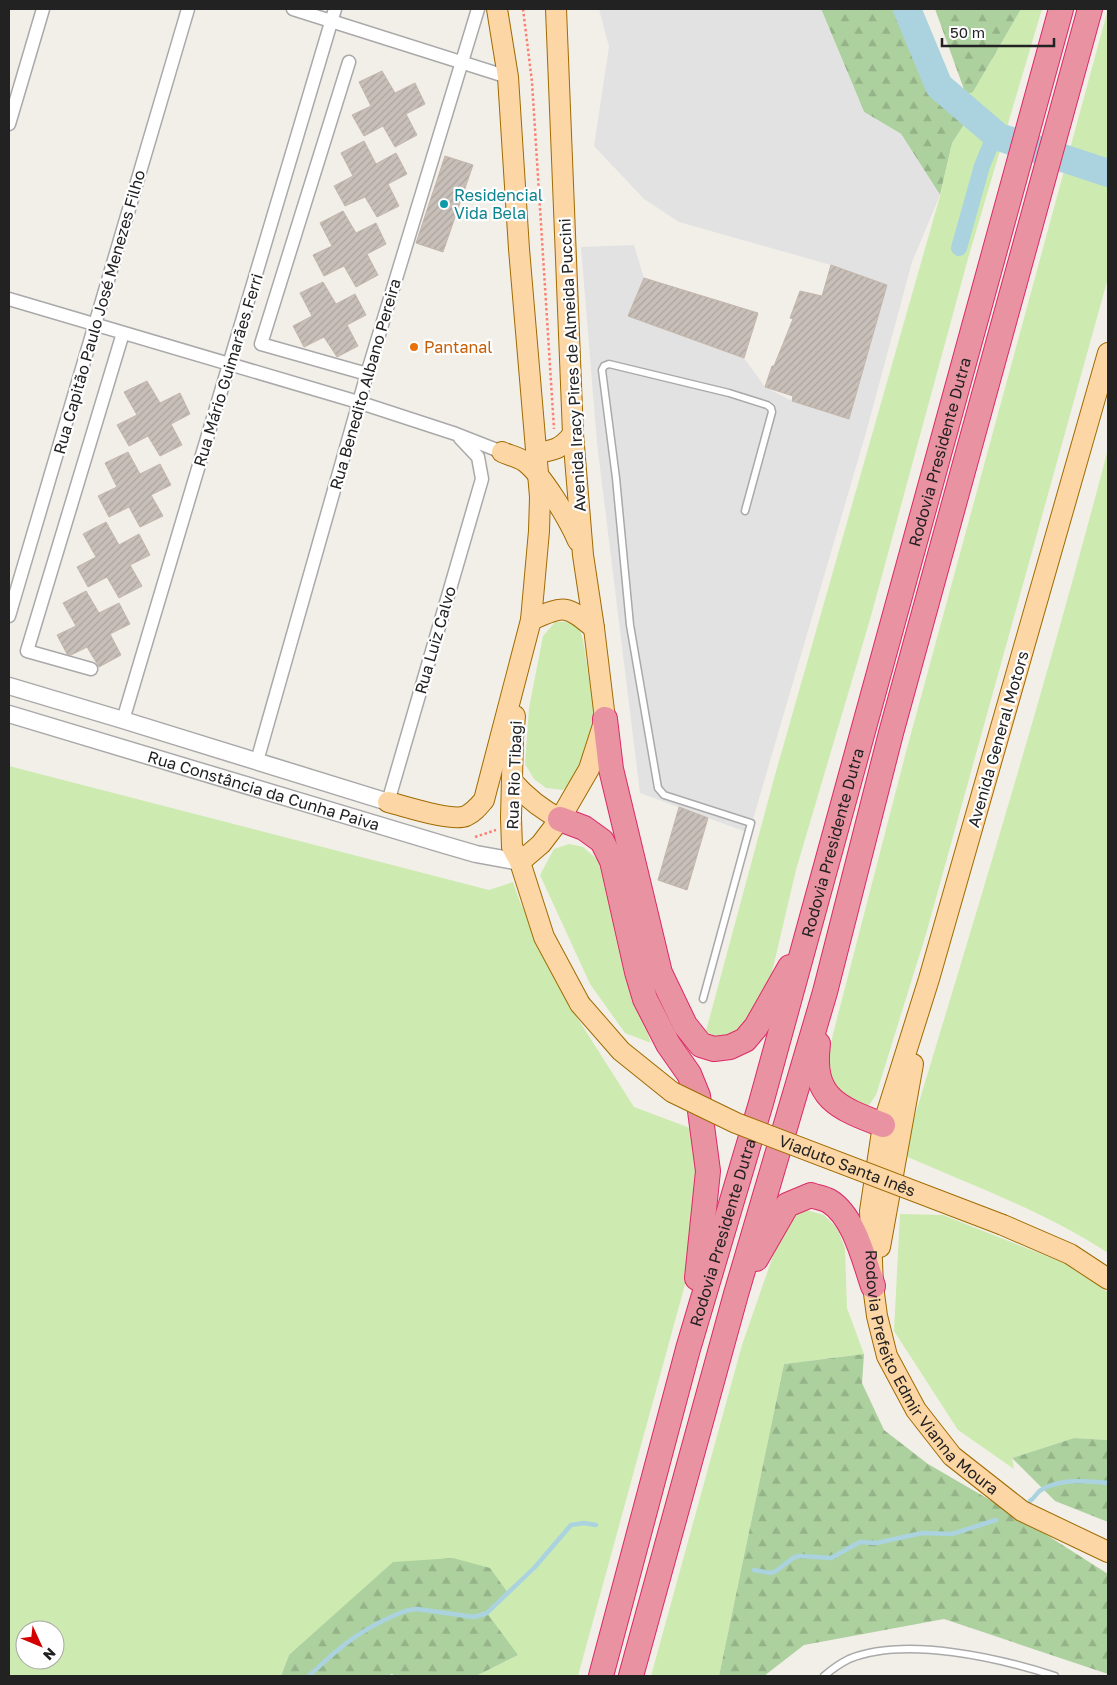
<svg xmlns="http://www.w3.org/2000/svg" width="1117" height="1685" font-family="'Golos Text',sans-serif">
<defs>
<pattern id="forest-firs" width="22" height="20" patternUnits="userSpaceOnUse" patternTransform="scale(1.25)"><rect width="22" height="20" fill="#add19e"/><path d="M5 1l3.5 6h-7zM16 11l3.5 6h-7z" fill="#95b388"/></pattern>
<pattern id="building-hatch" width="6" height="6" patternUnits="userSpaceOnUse" patternTransform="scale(1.25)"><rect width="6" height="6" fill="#c7bfb8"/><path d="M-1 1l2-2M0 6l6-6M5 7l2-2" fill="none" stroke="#aba49e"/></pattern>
</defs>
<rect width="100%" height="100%" fill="#f2efe9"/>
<path fill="#cdebb0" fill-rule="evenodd" d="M1021 9H1042L969 255 871 616 796 870 769 985 753 1022 729 1038 715 1037 706 1031 775 775 940 196 952 143 971 114 966 95 973 92Z
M1108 9V278L926 934 876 1095 869 1105H852L825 1074 833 1034 906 752Z
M1108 449V1253C1045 1212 972 1185 903 1155 974 920 1046 686 1108 449Z
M555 622H566L579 627 583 640 594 710 591 733 575 777 563 790 546 788 534 779 525 764 529 708 543 636Z
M9 766 489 890 513 882 520 902 573 1011 634 1107 690 1128 700 1177 687 1277 578 1676H476L518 1655H289L281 1676H9ZM25 1630H55V1660H25Z
M569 844 583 847 598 860 607 878 627 973 651 1043 625 1033 590 984 540 875 554 849Z
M806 1210 824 1215 837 1228 845 1248 847 1308 864 1354 784 1364 719 1676H651L742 1345 781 1233 791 1217Z
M900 1214 943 1215 1064 1263 1108 1292V1440L1074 1438 1012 1458 1014 1469 958 1430 894 1331Z"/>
<path fill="url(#forest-firs)" d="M821 9H907L939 86 971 114 952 143 940 195 901 134 864 112Z
M935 9H1021L973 92 966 95Z
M864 1354 862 1383 884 1430 928 1464 1009 1511 1108 1574V1674L944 1619 804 1645 764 1676H719L784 1364Z
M1074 1438 1108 1440V1522L1055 1501 1012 1458Z
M453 1558 490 1568 508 1593 487 1613 518 1655 476 1676H395L392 1674 387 1676H281L289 1655 393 1562Z"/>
<path fill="#e2e2e2" d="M599 9H821L864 112 901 134 940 195 912 262 867 429 749 833 640 793 597 443 581 247 634 245 644 278 629 316 744 358 765 387 792 401 849 419 887 285 831 265 679 222 644 199 594 146 609 47Z"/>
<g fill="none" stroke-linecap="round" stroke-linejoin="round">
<path stroke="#aad3df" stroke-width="4.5" d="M1030 1501C1035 1498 1036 1493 1041 1490 1062 1478 1085 1481 1108 1483
M754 1570 771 1573 776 1571 793 1558 799 1556 831 1558 860 1542 876 1543 922 1533 952 1534 996 1520
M309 1676C335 1651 357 1632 391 1617 400 1613 407 1609 417 1609L474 1617 487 1613 535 1567 571 1525 584 1523 596 1525"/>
<path stroke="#aad3df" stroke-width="16" d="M959 248 982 166 995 134"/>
<path stroke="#aad3df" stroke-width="28" d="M907 9 939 86 995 134 999 137 1108 173"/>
</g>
<path fill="url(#building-hatch)" stroke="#c4b6ab" d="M382 71 395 93 415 83 425 104 406 114 417 135 395 147 383 126 364 136 352 115 371 106 359 82Z
M364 141 376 164 396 153 407 174 388 184 399 206 377 217 365 197 345 206 334 186 353 176 341 153Z
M445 156 473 165 443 252 416 243Z
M343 211 356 233 376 223 386 244 367 254 378 275 356 287 344 266 324 276 313 255 332 246 320 223Z
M831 265 887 285 849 419 792 401 793 396 765 387 772 366H774L793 319 790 318 800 291 822 296Z
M644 278 758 313 744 358 628 316Z
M323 282 336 304 355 294 366 315 347 325 358 346 337 357 324 337 304 347 293 326 312 316 300 293Z
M147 381 160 403 180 393 190 414 171 424 182 445 160 456 148 436 129 446 117 425 137 415 124 392Z
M128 452 140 474 160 464 171 485 151 495 163 516 140 527 129 507 109 517 98 496 117 487 105 463Z
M106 522 119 545 139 534 150 555 130 565 142 586 119 598 107 577 88 587 77 567 96 557 83 534Z
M86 591 99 613 119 603 130 624 110 634 121 655 99 667 87 647 71 655 67 654 57 635 76 626 63 603Z
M679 807 708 818 687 890 658 880Z"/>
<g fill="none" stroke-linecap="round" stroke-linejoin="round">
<g stroke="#a9a9a9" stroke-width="9">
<path id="service" d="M703 999 751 823 664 795 658 788 630 625 616 478 602 370 604 366 609 364 729 393 767 405 771 408 772 412 745 511
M824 1676C831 1670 841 1663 849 1659 906 1636 999 1658 1055 1676"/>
</g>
<g stroke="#a9a9a9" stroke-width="15">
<path id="minor" d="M293 9 508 77
M349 62 261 344 367 374
M9 124 43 9
M9 299 358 402 456 434 502 452H508
M9 616 188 9
M91 669 27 651 123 333
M123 720 335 9
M257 761 367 374 478 9
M388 802 482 479 478 457 460 438"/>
</g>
<g stroke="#a9a9a9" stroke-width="19">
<g id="tertiary">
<path d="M9 686 123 720 388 802"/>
<path id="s1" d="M9 714 445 845 476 854 520 862"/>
</g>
</g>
<g stroke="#a06b00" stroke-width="22">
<g id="primary">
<path id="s2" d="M1108 353 929 979 883 1125 870 1211 873 1286 877 1316 887 1356 916 1410 952 1456 1022 1511 1108 1552"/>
<path d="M502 452C509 455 517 457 524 461 542 474 569 520 578 541"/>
<path d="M537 453C555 450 561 449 573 434"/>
<path d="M531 620C565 605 566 605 594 628"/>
<path d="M515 716 513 738 511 818 512 847 520 862 544 937 580 1004"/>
<path d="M512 781C526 797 541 809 560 819"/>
<path d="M388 802C405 806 451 822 466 816 474 812 478 807 484 800L531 620 539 531 540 497 519 249 508 77 497 9"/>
<path d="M520 862 541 844 560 819 589 769 605 719 594 628 583 555 573 434 556 9"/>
<path d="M1003 1225 1070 1254 1108 1279"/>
<path d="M880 1247 913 1064"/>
</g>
</g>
<g stroke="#dc2a67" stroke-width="26">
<g id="motorway">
<path d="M605 719 611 769 660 973 685 1025 701 1045 714 1049 730 1047 745 1040 756 1027 790 967"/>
<path d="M560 819 584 828 602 841 612 861 637 972 645 999 668 1044 689 1074 698 1096 708 1171 697 1278"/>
<path d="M818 1044C811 1098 838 1108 883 1125"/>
<path d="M756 1259 787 1205 811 1195C816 1197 824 1198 829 1201 854 1216 864 1260 873 1286"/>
<path id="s3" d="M601 1676 688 1349 761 1103 1061 9"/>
<path d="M631 1676 736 1294 825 992 891 733 1090 9"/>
</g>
</g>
<path stroke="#fa8072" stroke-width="2.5" stroke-dasharray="2.5 2.5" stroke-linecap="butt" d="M523 9 532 82 554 429
M475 837 496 830"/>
<use href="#service" stroke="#fff" stroke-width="6"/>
<use href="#minor" stroke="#fff" stroke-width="12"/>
<use href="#tertiary" stroke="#fff" stroke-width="16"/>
<use href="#primary" stroke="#fcd6a4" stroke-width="20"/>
<use href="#motorway" stroke="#e892a2" stroke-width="24"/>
<g stroke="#a06b00" stroke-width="22" stroke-linecap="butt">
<g id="primary-bridge">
<path id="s4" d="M580 1004 621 1051 672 1092 736 1123 1003 1225"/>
</g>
</g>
<use href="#primary-bridge" stroke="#fcd6a4" stroke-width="20"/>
</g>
<circle fill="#0f9aa8" stroke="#fff" stroke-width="2" cx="444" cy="204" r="5"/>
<circle fill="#e8710a" stroke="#fff" stroke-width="2" cx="414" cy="347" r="5"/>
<g text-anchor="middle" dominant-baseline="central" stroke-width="4.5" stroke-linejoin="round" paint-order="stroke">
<g font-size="16" fill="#0d838f" stroke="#fff" text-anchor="start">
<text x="454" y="195">Residencial<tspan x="454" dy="18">Vida Bela</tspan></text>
</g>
<g font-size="16" fill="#222" stroke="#fff">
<text transform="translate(99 312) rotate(-74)">Rua Capitão Paulo José Menezes Filho</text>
<text transform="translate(572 365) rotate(-93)">Avenida Iracy Pires de Almeida Puccini</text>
<text transform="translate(228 370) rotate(-73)">Rua Mário Guimarães Ferri</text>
<text transform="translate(365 384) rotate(-74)">Rua Benedito Albano Pereira</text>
<text stroke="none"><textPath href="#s3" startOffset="1270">Rodovia Presidente Dutra</textPath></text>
<text transform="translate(435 640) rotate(-74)">Rua Luiz Calvo</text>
<text transform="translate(998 739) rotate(-74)">Avenida General Motors</text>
<text transform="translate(514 775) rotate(-88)">Rua Rio Tibagi</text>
<text stroke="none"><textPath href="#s1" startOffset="266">Rua Constância da Cunha Paiva</textPath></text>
<text stroke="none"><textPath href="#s3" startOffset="865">Rodovia Presidente Dutra</textPath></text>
<text stroke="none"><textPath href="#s4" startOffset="318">Viaduto Santa Inês</textPath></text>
<text stroke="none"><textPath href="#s3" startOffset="460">Rodovia Presidente Dutra</textPath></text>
<text stroke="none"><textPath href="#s2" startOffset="1072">Rodovia Prefeito Edmir Vianna Moura</textPath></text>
</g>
<g font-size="16" fill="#c56008" stroke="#fff" text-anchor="start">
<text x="424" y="347">Pantanal</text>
</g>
</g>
<rect width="1117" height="1685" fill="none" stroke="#222222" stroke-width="20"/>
<g transform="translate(40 1645) rotate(134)"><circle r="24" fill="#ffffff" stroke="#a7a7a7"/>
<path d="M0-4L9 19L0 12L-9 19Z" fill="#d40000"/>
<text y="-8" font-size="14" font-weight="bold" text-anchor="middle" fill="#222222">N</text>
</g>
<path d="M942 38v8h112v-8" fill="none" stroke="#222222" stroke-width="2.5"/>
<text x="950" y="38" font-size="15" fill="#222222" stroke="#ffffff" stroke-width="4" paint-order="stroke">50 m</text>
</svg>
